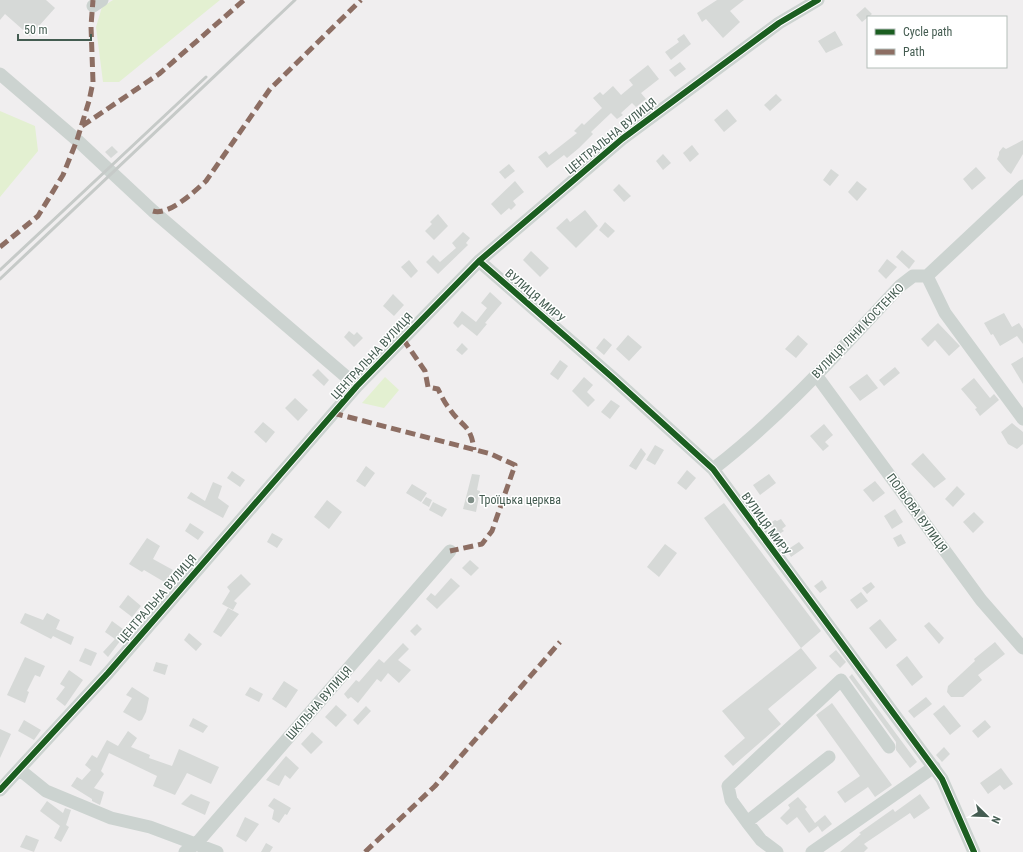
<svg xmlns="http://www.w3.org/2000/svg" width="1023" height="852" font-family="'Roboto Condensed',sans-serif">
<rect width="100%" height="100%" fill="#f0eeef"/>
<path fill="#e3f0d1" d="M113 0H220L119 82H103L96 27 102 7Z
M0 111 35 126 38 151 0 197Z
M385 377 399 390 384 408 362 403Z"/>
<path fill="#d6d9d7" d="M0 0H46L55 8 30 36 5 14 0 20Z
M717 0H744L730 11 740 22 723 38 706 19 702 22 697 13Z
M865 7 872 14 862 22 856 15Z
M835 31 843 45 826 53 818 41Z
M684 34 691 44 671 60 665 52 679 42 677 39Z
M680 62 686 69 675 77 669 70Z
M648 65 659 79 641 93 646 99 636 107 632 103 621 113 623 115 617 119 611 113 591 132 593 134 579 148 567 158 564 155 547 168 538 157 546 151 549 155 577 133 574 131 582 123 584 125 602 108 593 98 600 92 603 95 613 86 621 95 633 85 629 80Z
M776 94 782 100 770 111 764 105Z
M727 109 737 121 724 132 714 120Z
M1023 140V154L1011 174 1007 171 997 159 999 155V152L1003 147 1006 149Z
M692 145 699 154 690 162 683 153Z
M112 146 118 152 111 158 105 152Z
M663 154 671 163 663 170 656 161Z
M509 164 515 171 505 179 499 172Z
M976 167 986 178 972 190 963 179Z
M831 169 839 175 830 186 823 180Z
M515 181 524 192 513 201 516 205 511 210 509 208 501 215 491 204Z
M857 181 867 189 857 201 848 192Z
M619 184 631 196 624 202 613 190Z
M585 210 598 226 576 248 556 228 567 218 570 222Z
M438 214 448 226 434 240 425 231 432 224 430 222Z
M605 222 615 231 608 238 599 230Z
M463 232 470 238 466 243 468 245 438 274 426 262 433 255 440 262 456 248 452 243Z
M902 250 915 261 909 269 896 257Z
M531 251 549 268 540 277 523 260Z
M887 259 897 267 886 279 878 271Z
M409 260 418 271 411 278 401 267Z
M490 292 502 303 485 323 487 324 477 336 462 324 458 328 453 323 462 311 476 322 487 308 481 303Z
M393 294 404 305 394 316 383 306Z
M1004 313 1012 327 1019 323 1023 329V344L1017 336 1000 346 993 334 991 335 984 323Z
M938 323 960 346 949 356 935 340 928 347 921 339Z
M349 331 354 335 357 332 363 338 354 347 344 337Z
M628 335 642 347 629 361 616 349Z
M798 335 808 344 796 358 785 349Z
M604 338 612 345 604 355 596 348Z
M462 343 468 349 462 355 456 350Z
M1023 357V384L1011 364Z
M560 360 568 366 558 380 550 374Z
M895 367 900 373 884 386 879 380Z
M318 369 329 380 324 386 312 375Z
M867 374 878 388 860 401 849 387Z
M584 377 593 385 587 392 595 400 588 407 572 391Z
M974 378 990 398 994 394 999 400 980 416 975 409 977 408 961 389Z
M295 398 308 410 298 421 285 408Z
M611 400 620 406 610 419 601 412Z
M263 422 275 432 266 443 254 432Z
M1012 423 1023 432V444L1017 449 1008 444 1001 432Z
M824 424 833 435 825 442 829 446 823 451 810 436Z
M655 445 664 450 655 465 646 460Z
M641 448 646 454 636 470 629 466Z
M923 453 946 479 934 488 911 464Z
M366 466 375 473 365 487 356 481Z
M687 470 696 478 686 490 677 483Z
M232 471 245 480 240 487 227 478Z
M472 474 480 475 477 490 480 491 476 512 463 509Z
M769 474 776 483 760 495 753 485Z
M875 481 885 493 873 502 863 490Z
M213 482 222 486 218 498 229 506 223 518 187 498 191 492 205 501Z
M412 484 427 493 421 502 406 493Z
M957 486 965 494 953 507 945 499Z
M426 497 432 500 429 507 422 503Z
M327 500 342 512 329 529 314 517Z
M433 502 447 509 442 517 429 510Z
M724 503 821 631 801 648 704 518Z
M895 509 903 522 892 529 884 516Z
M974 512 984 522 973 533 963 522Z
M781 519 786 526 782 529 784 531 776 536 769 524 775 520 777 521Z
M190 523 204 532 198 540 185 531Z
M272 533 283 539 277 548 267 542Z
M901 534 906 543 898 547 893 538Z
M147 538 160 546 153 559 173 570 166 583 144 570 142 572 129 564Z
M799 542 804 548 791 557 787 550Z
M665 544 677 553 659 577 647 567Z
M470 560 479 568 471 576 462 568Z
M241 574 251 584 234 601 237 603 233 610 222 604 230 591 227 587Z
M451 578 460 586 437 609 426 599 431 593 435 596Z
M822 580 827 588 820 593 814 586Z
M871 582 875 587 867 594 862 588Z
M861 592 868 601 857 609 850 600Z
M128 595 141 606 132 617 119 607Z
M228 608 239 614 221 637 213 632Z
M25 613 43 620 47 613 60 620 56 629 74 637 71 645 53 636 51 639 20 623Z
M880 619 897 640 886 649 869 628Z
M112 621 127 632 108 657 103 652 115 639 105 632Z
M929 622 944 638 939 644 924 626Z
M417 624 422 629 415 636 410 631Z
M189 633 202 644 196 651 184 640Z
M995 642 1005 654 978 675 982 680 963 697H951L947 692 948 686 975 661 974 659Z
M403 643 409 649 398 660 411 670 399 683 388 673 381 682 377 679 358 703 351 697 348 699 344 694 356 680 359 682 379 659 384 663Z
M85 648 97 653 91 666 79 661Z
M801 648 817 668 768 709 781 724 733 766 724 756 745 738 722 711Z
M836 650 846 662 840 668 829 656Z
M907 656 923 677 912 686 896 665Z
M25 657 45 666 40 677 35 675 27 691 29 692 25 703 7 695Z
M156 662 168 665 165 675 153 671Z
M69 670 83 680 65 706 56 699 65 687 60 684Z
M852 674 917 762 910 768 896 750V742L849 677Z
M284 681 298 690 286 708 272 699Z
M132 687 149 698 146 712 142 720 139 721 123 712 132 698 126 695Z
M250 687 263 694 259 702 245 695Z
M926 697 932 704 914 718 908 711Z
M832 703 892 785 875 797 868 787 845 803 837 792 860 776 816 715Z
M336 705 347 715 336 727 325 717Z
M944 705 961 726 950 735 933 714Z
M366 706 371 711 358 725 353 720Z
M193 718 208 726 203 733 189 726Z
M24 720 41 730 34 740 18 731Z
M985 720 991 727 978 738 972 731Z
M0 729 11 734 0 758Z
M128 731 137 738 131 747 150 755 149 758 172 766 179 749 219 767 211 784 187 773 175 795 153 786 157 776 109 753 101 771 104 774 94 788 104 792 100 805 92 801V799L71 786 77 777 82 780 91 770 85 765 92 755 97 758 107 740 118 746Z
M312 732 323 742 311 754 301 744Z
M944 747 950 754 942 762 936 755Z
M286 756 299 768 290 779 285 775 279 786 266 780Z
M1001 768 1013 784 1004 790 1000 785 988 794 980 783Z
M191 794 210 802 205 815 181 804Z
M920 794 930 808 914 819 910 813 864 844 868 848 864 852H840L861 834 859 833 893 809 895 812Z
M798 797 807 807 805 809 815 823 825 815 832 824 822 832 818 826 809 833 797 817 787 825 780 818 790 808 788 805Z
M274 798 291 808 287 815 285 814 279 823 272 819 274 810 268 806Z
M47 801 63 813 65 808 71 810 66 825 69 827 61 842 54 838 60 826 40 811Z
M245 817 259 824 246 842 236 836Z
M26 835 39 840 34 852 20 847Z
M266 843 273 847 270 852H261Z"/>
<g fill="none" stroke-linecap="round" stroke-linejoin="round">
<path stroke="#ccd3d0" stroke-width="13" d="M93 6 102 0
M0 74 77 140 153 211 357 386
M479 261 613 378 713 469 942 779 974 852
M927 276 945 313 1023 419
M816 375 981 600 1023 648
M713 469C782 416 840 350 900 286L913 276H927L1023 186
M20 770 46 791 111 818 150 827 217 852
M0 790 108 673 357 386 479 261 622 139 779 23 818 0
M747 822 731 800 728 786 841 680 889 747
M185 852 197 843 450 551
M777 852 761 840 747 822 829 757
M812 852 934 767"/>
<path stroke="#c6cac8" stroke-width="3" d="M0 270 206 77
M0 279 295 0"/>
<path stroke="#8d6e63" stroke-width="5" stroke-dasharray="10 5" stroke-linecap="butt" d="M82 126 159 74 244 0
M153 211C169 216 195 191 206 181L270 89 361 0
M0 247 38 216 63 175 77 140 89 101 93 82 91 26 93 0
M403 339 425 371 428 387 438 389C441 395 444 402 449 408 461 427 471 423 474 450
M333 413 491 454 515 465 492 531 482 544 450 551
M365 852 435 786 560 642"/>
<g stroke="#fff" stroke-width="8">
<path id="cycleway" d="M479 261 613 378 713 469 942 779 974 852
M0 790 108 673 357 386 479 261 622 139 779 23 818 0"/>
</g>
<use href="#cycleway" stroke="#1b5e20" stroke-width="6"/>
</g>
<circle fill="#808f88" stroke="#fff" stroke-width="1.5" cx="471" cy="500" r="4"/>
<g text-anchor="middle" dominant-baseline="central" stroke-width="3" stroke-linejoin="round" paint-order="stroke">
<g font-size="12" fill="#445c51" stroke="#fff">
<text transform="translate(611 136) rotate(-39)">ЦЕНТРАЛЬНА ВУЛИЦЯ</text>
<text transform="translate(535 296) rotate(41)">ВУЛИЦЯ МИРУ</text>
<text transform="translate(858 331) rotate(-46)">ВУЛИЦЯ ЛІНИ КОСТЕНКО</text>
<text transform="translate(372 356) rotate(-47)">ЦЕНТРАЛЬНА ВУЛИЦЯ</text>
<text transform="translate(917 513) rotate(54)">ПОЛЬОВА ВУЛИЦЯ</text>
<text transform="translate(766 524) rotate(54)">ВУЛИЦЯ МИРУ</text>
<text transform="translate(157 599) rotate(-49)">ЦЕНТРАЛЬНА ВУЛИЦЯ</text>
<text transform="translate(319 703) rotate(-49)">ШКІЛЬНА ВУЛИЦЯ</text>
</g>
<g font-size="12" fill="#445c51" stroke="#fff" text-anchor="start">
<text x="479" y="500">Троїцька церква</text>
</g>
</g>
<rect x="867" y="16" width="140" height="52" fill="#ffffff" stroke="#b4beb9"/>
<rect x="875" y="29" width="20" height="6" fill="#1b5e20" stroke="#b4beb9"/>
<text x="903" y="36" font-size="12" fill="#445c51">Cycle path</text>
<rect x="875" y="49" width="20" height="6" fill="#8d6e63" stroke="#b4beb9"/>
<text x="903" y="56" font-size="12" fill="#445c51">Path</text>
<g transform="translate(987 816) rotate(113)" stroke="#ffffff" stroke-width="3" paint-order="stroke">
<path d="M0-3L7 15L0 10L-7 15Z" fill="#445c51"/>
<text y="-6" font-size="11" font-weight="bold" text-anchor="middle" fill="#445c51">N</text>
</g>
<path d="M18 34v6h73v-6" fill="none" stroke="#445c51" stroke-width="2"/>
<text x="24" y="34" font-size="12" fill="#445c51" stroke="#ffffff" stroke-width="3" paint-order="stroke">50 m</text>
</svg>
